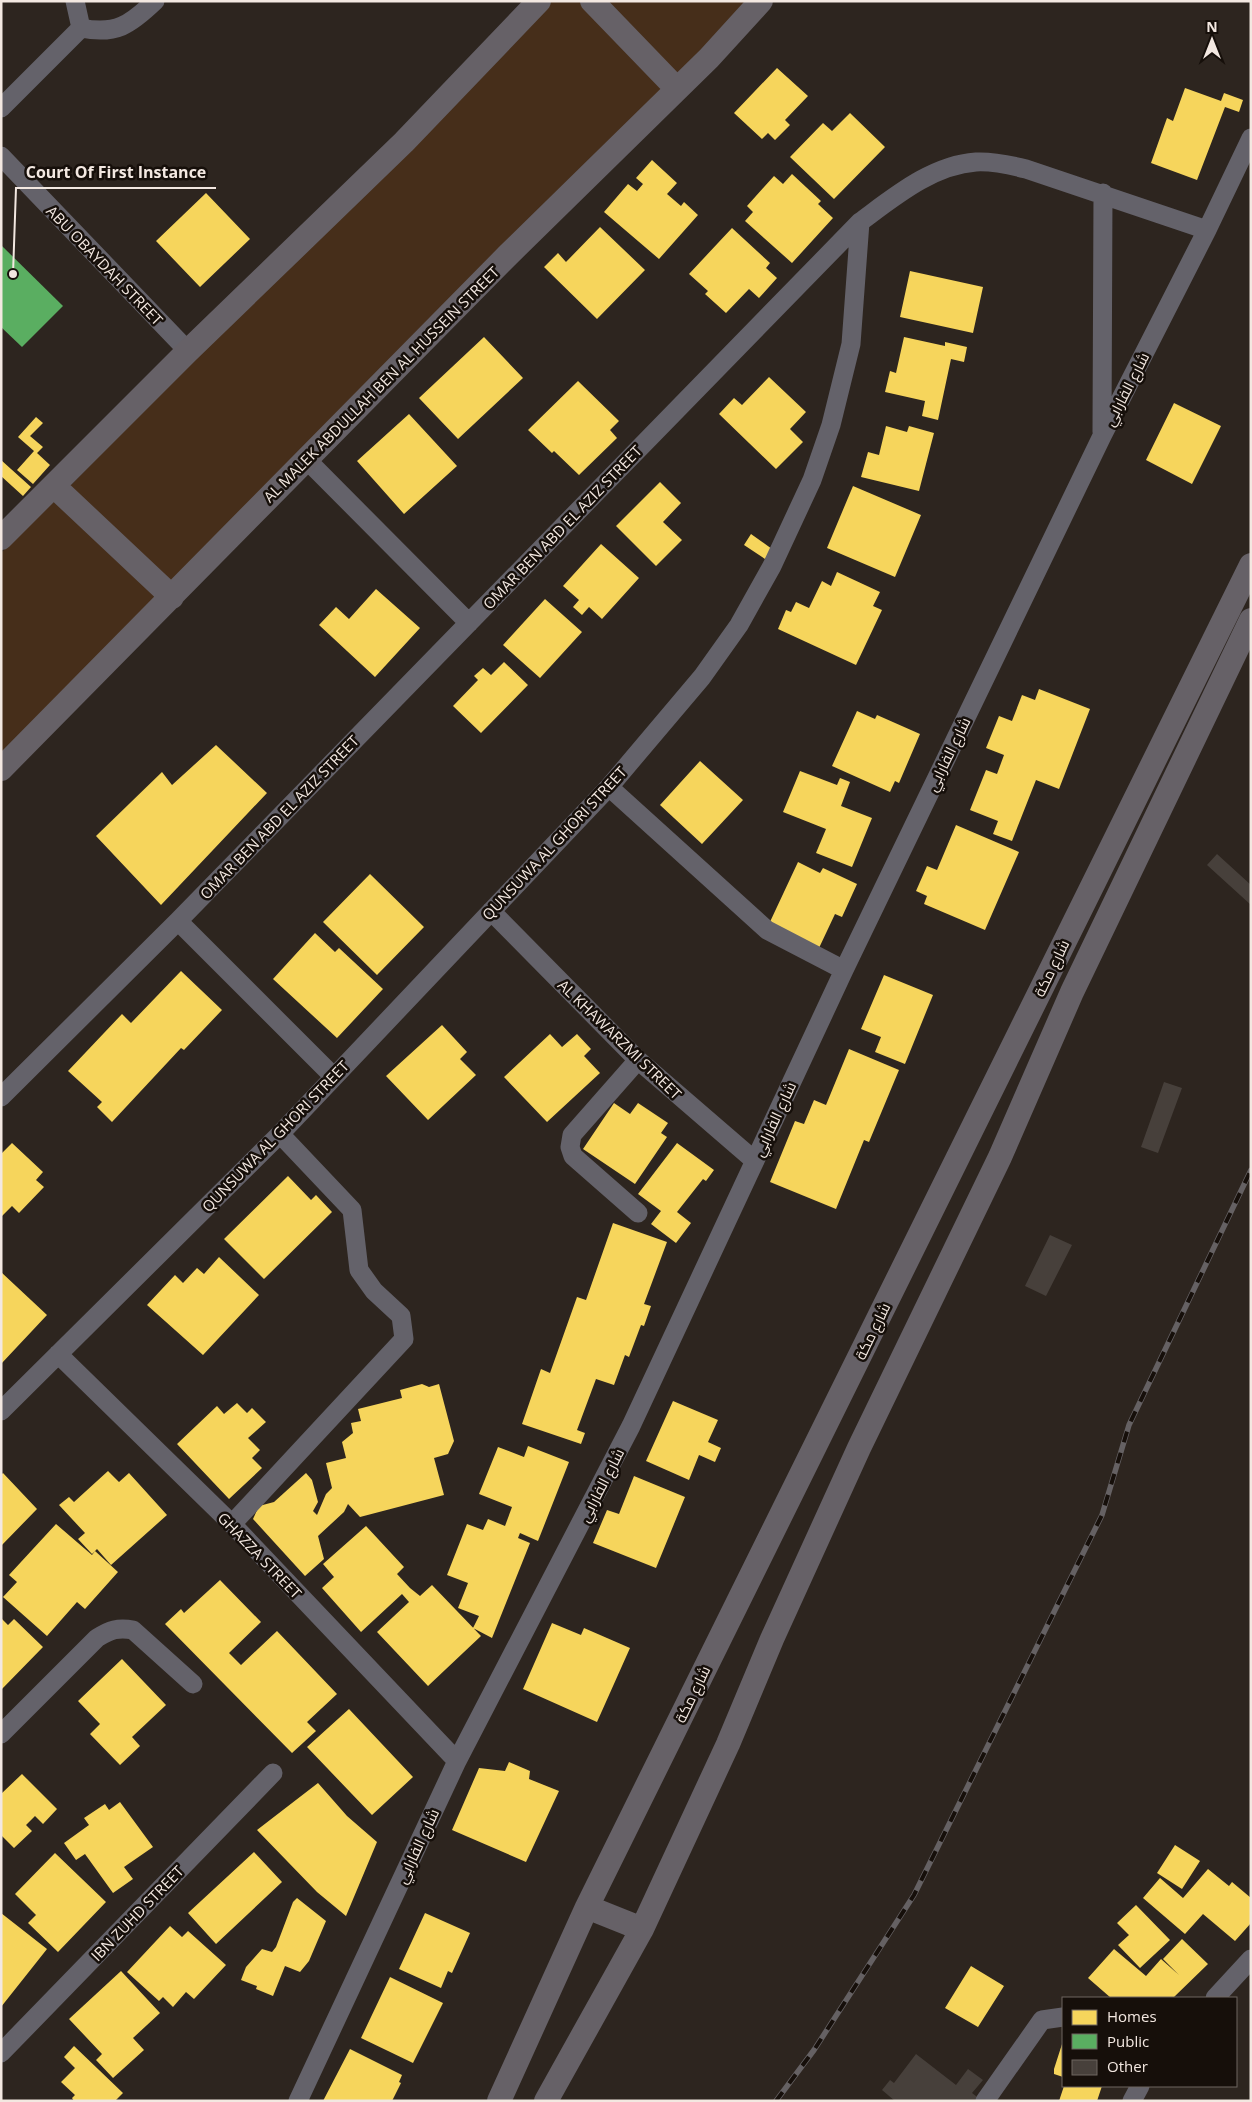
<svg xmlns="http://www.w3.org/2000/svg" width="1252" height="2102" font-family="'Open Sans',Cairo,sans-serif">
<rect width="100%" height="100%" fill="#2d251f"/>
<path fill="#462e1a" d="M539 1H749L1 760V553L73 483Z"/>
<path fill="#f6d55c" d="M777 68 808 96 785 120 790 125 775 140 768 133 762 139 734 113Z
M1185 88 1221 101 1224 93 1243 100 1239 112 1225 107 1197 180 1151 163 1167 118 1173 121Z
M850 113 885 147 834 199 790 157 823 123 832 131Z
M652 160 677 183 667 194 681 206 684 202 698 215 659 259 604 212 628 184 637 191 643 184 636 178Z
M792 174 821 201 818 204 833 218 792 263 745 221 753 212 747 206 774 176 783 184Z
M206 193 250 239 200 287 156 241Z
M600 227 645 270 597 319 544 267 558 253 566 262Z
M732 228 770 263 766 268 777 278 759 298 749 289 726 313 705 294 708 291 689 274Z
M910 271 983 287 973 333 900 317Z
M484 337 523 378 458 439 419 398Z
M904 337 945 346V342L967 347 964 362 951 359 938 420 922 416 925 401 885 392 890 371 896 373Z
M769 377 806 412 790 429 803 442 776 469 719 414 734 398 742 405Z
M578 381 619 421 610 430 617 438 579 475 554 451 552 453 528 430Z
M1174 403 1221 426 1192 484 1146 460Z
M409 414 457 466 404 514 357 461Z
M36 417 43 423 30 436 43 447 37 453 50 465 33 484 17 470 34 451 18 437Z
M886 426 907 432 909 426 934 433 919 491 861 477 868 452 879 455Z
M1 460 31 487 23 496 1 476Z
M660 482 681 503 663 522 682 540 656 566 616 526Z
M853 486 921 515 895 577 827 548Z
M751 534 772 549 765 559 744 545Z
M601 544 639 578 602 619 589 607 582 615 573 607 579 600 563 586Z
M837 572 880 592 873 606 882 610 856 665 778 629 786 610 791 612 796 602 809 608 822 581 831 586Z
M376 589 420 628 375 677 319 625 336 607 349 619Z
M545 599 582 632 540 678 503 645Z
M504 662 528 685 481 733 453 706 478 680 474 676 483 668 491 675Z
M1039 689 1090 709 1059 789 1036 780 1012 841 993 834 998 821 970 810 986 770 997 774 1004 755 986 748 999 716 1012 721 1022 695 1035 700Z
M857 711 875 719 877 715 920 734 899 783 895 781 890 792 832 766Z
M216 745 267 793 161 905 96 836 162 772 172 785Z
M700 761 743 800 702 844 660 805Z
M800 771 837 785 840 778 850 782 841 806 872 818 852 867 816 853 826 829 783 812Z
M956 825 1019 852 985 930 924 904 927 896 916 891 927 866 937 870Z
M798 862 820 873 823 868 857 884 842 917 835 914 819 948 769 924Z
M370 874 424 927 377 975 323 922Z
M315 933 335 952 339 948 383 989 337 1038 273 979Z
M181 971 222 1010 184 1050 181 1048 112 1122 97 1107 102 1102 68 1071 122 1014 131 1023Z
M884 975 933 995 905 1064 875 1052 881 1037 861 1029Z
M442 1025 467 1052 460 1059 476 1075 428 1120 386 1076Z
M550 1034 562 1047 577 1034 591 1049 584 1056 600 1073 547 1122 504 1077Z
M849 1049 899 1070 869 1142 864 1140 836 1209 770 1182 795 1121 804 1124 814 1100 826 1105Z
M614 1103 630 1114 638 1103 668 1123 661 1133 667 1137 635 1184 583 1149Z
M12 1143 43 1172 36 1180 44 1187 19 1213 12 1206 1 1217V1154Z
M677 1143 714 1170 706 1181 703 1179 677 1212 691 1223 676 1243 651 1224 661 1211 638 1194Z
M288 1176 311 1200 316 1195 332 1212 264 1279 224 1239Z
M613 1223 667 1242 644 1304 651 1306 644 1326 641 1325 629 1357 625 1355 614 1385 596 1379 577 1430 585 1433 581 1444 522 1424 541 1369 550 1373 577 1297 586 1300Z
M219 1257 259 1295 203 1355 147 1305 175 1275 183 1283 197 1268 204 1274Z
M1 1272 47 1315 1 1364Z
M422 1384 429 1387 439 1384 454 1441 448 1454 434 1458 444 1495 360 1517 348 1504 344 1512 318 1536 324 1559 305 1576 253 1519 259 1506 274 1502 306 1473 312 1480 318 1502 313 1511 317 1515 326 1494 332 1488 326 1463 346 1458 342 1442 353 1433 351 1423 361 1421 358 1409 402 1398 400 1390Z
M673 1401 718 1420 708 1442 721 1448 715 1462 699 1455 689 1480 646 1461Z
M237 1403 247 1413 252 1408 266 1422 248 1438 260 1450 252 1458 262 1468 229 1499 177 1444 217 1406 224 1414Z
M528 1446 569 1462 538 1541 520 1533 518 1538 530 1543 492 1638 473 1628 479 1616 458 1608 468 1583 447 1575 467 1524 483 1530 488 1519 505 1526 512 1507 479 1494 498 1447 524 1457Z
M108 1471 119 1482 129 1473 167 1515 111 1565 97 1549 92 1554 78 1539 85 1533 59 1505 69 1497 74 1502Z
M3 1473 37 1509 1 1546V1475Z
M634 1476 685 1497 656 1568 593 1543 607 1510 619 1514Z
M56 1524 92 1555 95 1551 118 1572 85 1609 77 1602 47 1636 3 1597 17 1582 9 1575Z
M366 1526 404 1567 397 1574 410 1588 420 1596 432 1585 481 1636 428 1686 377 1632 409 1602 402 1594 361 1632 322 1588 334 1577 323 1564Z
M220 1580 261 1622 229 1653 241 1665 277 1631 337 1694 307 1722 316 1731 292 1753 165 1624 181 1609 184 1613Z
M1 1618 8 1625 14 1619 43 1647 1 1690Z
M552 1623 581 1635 584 1628 630 1648 597 1722 523 1689Z
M122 1659 166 1705 132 1737 140 1746 120 1765 90 1734 100 1724 78 1701Z
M349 1709 413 1777 372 1815 307 1747Z
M509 1762 530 1771 529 1779 559 1791 526 1862 452 1830 479 1768 505 1771Z
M22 1774 57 1809 43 1824 35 1816 26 1825 32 1831 14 1848 1 1835V1794Z
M318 1783 347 1816 377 1842 346 1916 317 1892 257 1830Z
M120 1802 153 1847 124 1867 133 1879 113 1893 85 1854 76 1860 64 1843 89 1825 84 1818 105 1804 109 1810Z
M1175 1845 1200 1861 1182 1889 1157 1873Z
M254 1852 282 1882 216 1944 188 1913Z
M55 1853 106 1902 58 1952 28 1923 36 1915 15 1894Z
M1208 1869 1229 1886 1232 1882 1251 1898V1923L1235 1941 1203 1914 1185 1934 1143 1898 1160 1878 1183 1898Z
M297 1898 326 1921 309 1961 300 1972 285 1966 273 1996 256 1989 257 1986 241 1980 246 1967 262 1949 272 1952 276 1947 293 1902Z
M1136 1905 1170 1940 1140 1968 1118 1945 1129 1935 1117 1923Z
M1 1913 47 1949 1 2007Z
M425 1913 470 1933 452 1973 448 1971 441 1988 399 1969Z
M170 1926 182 1937 188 1931 226 1965 194 1999 186 1992 173 2007 163 1997 159 2001 127 1972Z
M1182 1939 1208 1964 1173 1998H1111L1088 1978 1114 1949 1146 1976 1161 1959 1179 1975 1163 1959Z
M971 1966 1004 1986 978 2027 945 2008Z
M121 1971 160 2013 133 2038 144 2050 113 2078 96 2060 102 2054 69 2019Z
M390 1977 443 2003 413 2063 361 2038Z
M1063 2041V2077L1054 2074V2069Z
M74 2046 123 2093 115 2101H74L72 2098 75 2095 61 2082 75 2068 64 2057Z
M350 2049 402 2075 399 2082 401 2083 392 2101H323Z
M1064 2086H1102L1097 2101H1059Z"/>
<path fill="#5aae61" d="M1 245 63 306 22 347 1 327Z"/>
<path fill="#47403b" d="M1217 854 1251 885V905L1207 865Z
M1164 1082 1182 1088 1158 1153 1141 1147Z
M1050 1235 1072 1245 1046 1296 1025 1286Z
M916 2054 956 2085 968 2069 983 2080 972 2093 981 2100 895 2101 882 2090 890 2080 894 2083Z"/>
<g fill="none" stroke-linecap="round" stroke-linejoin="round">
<path stroke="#64626a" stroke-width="19" d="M75 1 81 28
M81 28C116 35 130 25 155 1
M1 108 81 28
M1 156 188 351
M1102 432 1103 193
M307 460 469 623
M609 787 767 930 844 970
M491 911 638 1060 755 1161
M178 921 333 1076
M638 1060 572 1135 570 1147 573 1156 638 1213
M1 1097 178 921 860 222C894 197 932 165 976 162 993 161 1010 165 1026 169L1207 230
M58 1354 232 1524 457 1761
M1 1411 280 1134 609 787 702 677 739 625 772 566 812 480 831 425 851 344 860 222
M232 1524 404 1339 401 1316 374 1291 359 1270 352 1210 280 1134
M1 1734 97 1638C110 1630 118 1627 133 1630L193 1684
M1215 1998 1251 1959
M1 2053 273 1773
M298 2101 457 1761 631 1426 844 970 1102 436 1207 230 1251 138
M985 2101 1042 2020 1063 2017
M1132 2101 1140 2086"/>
<path stroke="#666167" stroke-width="24" d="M592 1 677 89
M54 486 172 597
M1 538 188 351 404 142 539 1
M1 769 508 255 709 58 761 1
M587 1907 642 1929
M499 2101 587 1907 1251 565
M546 2101 642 1929 728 1744 772 1639 859 1448 1000 1157 1072 992 1251 620"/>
<g stroke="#656163" stroke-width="5.5">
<path id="rail" d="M776 2101 814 2050 914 1895 1102 1515 1129 1425 1251 1170"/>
</g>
<use href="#rail" stroke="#160f0a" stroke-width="4" stroke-dasharray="11" stroke-linecap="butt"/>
</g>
<g text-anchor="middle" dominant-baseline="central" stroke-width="5" stroke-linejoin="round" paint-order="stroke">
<g font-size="15" fill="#f3e8e1" stroke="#160f0a">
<text transform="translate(105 265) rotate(46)">ABU OBAYDAH STREET</text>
<text transform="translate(381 384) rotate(-45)">AL MALEK ABDULLAH BEN AL HUSSEIN STREET</text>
<text transform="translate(1126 389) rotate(-63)">شارع الفارابي</text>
<text transform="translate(562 527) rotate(-46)">OMAR BEN ABD EL AZIZ STREET</text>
<text transform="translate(948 754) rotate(-64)">شارع الفارابي</text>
<text transform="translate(279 817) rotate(-46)">OMAR BEN ABD EL AZIZ STREET</text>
<text transform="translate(554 843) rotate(-47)">QUNSUWA AL GHORI STREET</text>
<text transform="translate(1051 968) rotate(-64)">شارع مكة</text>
<text transform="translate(620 1039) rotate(44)">AL KHAWARZMI STREET</text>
<text transform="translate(774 1119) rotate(-65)">شارع الفارابي</text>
<text transform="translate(275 1136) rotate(-46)">QUNSUWA AL GHORI STREET</text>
<text transform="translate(872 1331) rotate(-64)">شارع مكة</text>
<text transform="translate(601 1485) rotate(-63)">شارع الفارابي</text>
<text transform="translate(260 1555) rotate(46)">GHAZZA STREET</text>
<text transform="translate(692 1694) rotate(-64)">شارع مكة</text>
<text transform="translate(417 1846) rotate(-65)">شارع الفارابي</text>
<text transform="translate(137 1913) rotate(-46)">IBN ZUHD STREET</text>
</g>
</g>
<path fill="none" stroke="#f3e8e1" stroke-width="2" d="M13 274L16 188H216"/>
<circle fill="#f3e8e1" stroke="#160f0a" stroke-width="2" cx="13" cy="274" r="5"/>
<g font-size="16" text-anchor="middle" font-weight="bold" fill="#f3e8e1" stroke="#160f0a" stroke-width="5" stroke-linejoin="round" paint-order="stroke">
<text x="116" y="178">Court Of First Instance</text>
</g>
<rect width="1252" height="2102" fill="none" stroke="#f3e8e1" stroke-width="5"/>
<rect x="1062" y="1997" width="175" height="90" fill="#160f0a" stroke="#6e6660"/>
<rect x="1072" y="2010" width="25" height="15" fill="#f6d55c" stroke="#6e6660"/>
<text x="1107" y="2022" font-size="15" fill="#f3e8e1">Homes</text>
<rect x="1072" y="2034" width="25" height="15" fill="#5aae61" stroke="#6e6660"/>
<text x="1107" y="2047" font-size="15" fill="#f3e8e1">Public</text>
<rect x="1072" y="2060" width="25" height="15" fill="#47403b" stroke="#6e6660"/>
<text x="1107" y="2072" font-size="15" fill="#f3e8e1">Other</text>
<g transform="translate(1212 40)" stroke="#160f0a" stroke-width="4" paint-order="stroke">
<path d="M0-4L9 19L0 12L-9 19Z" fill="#f3e8e1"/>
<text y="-8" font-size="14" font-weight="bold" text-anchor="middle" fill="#f3e8e1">N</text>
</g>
</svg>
